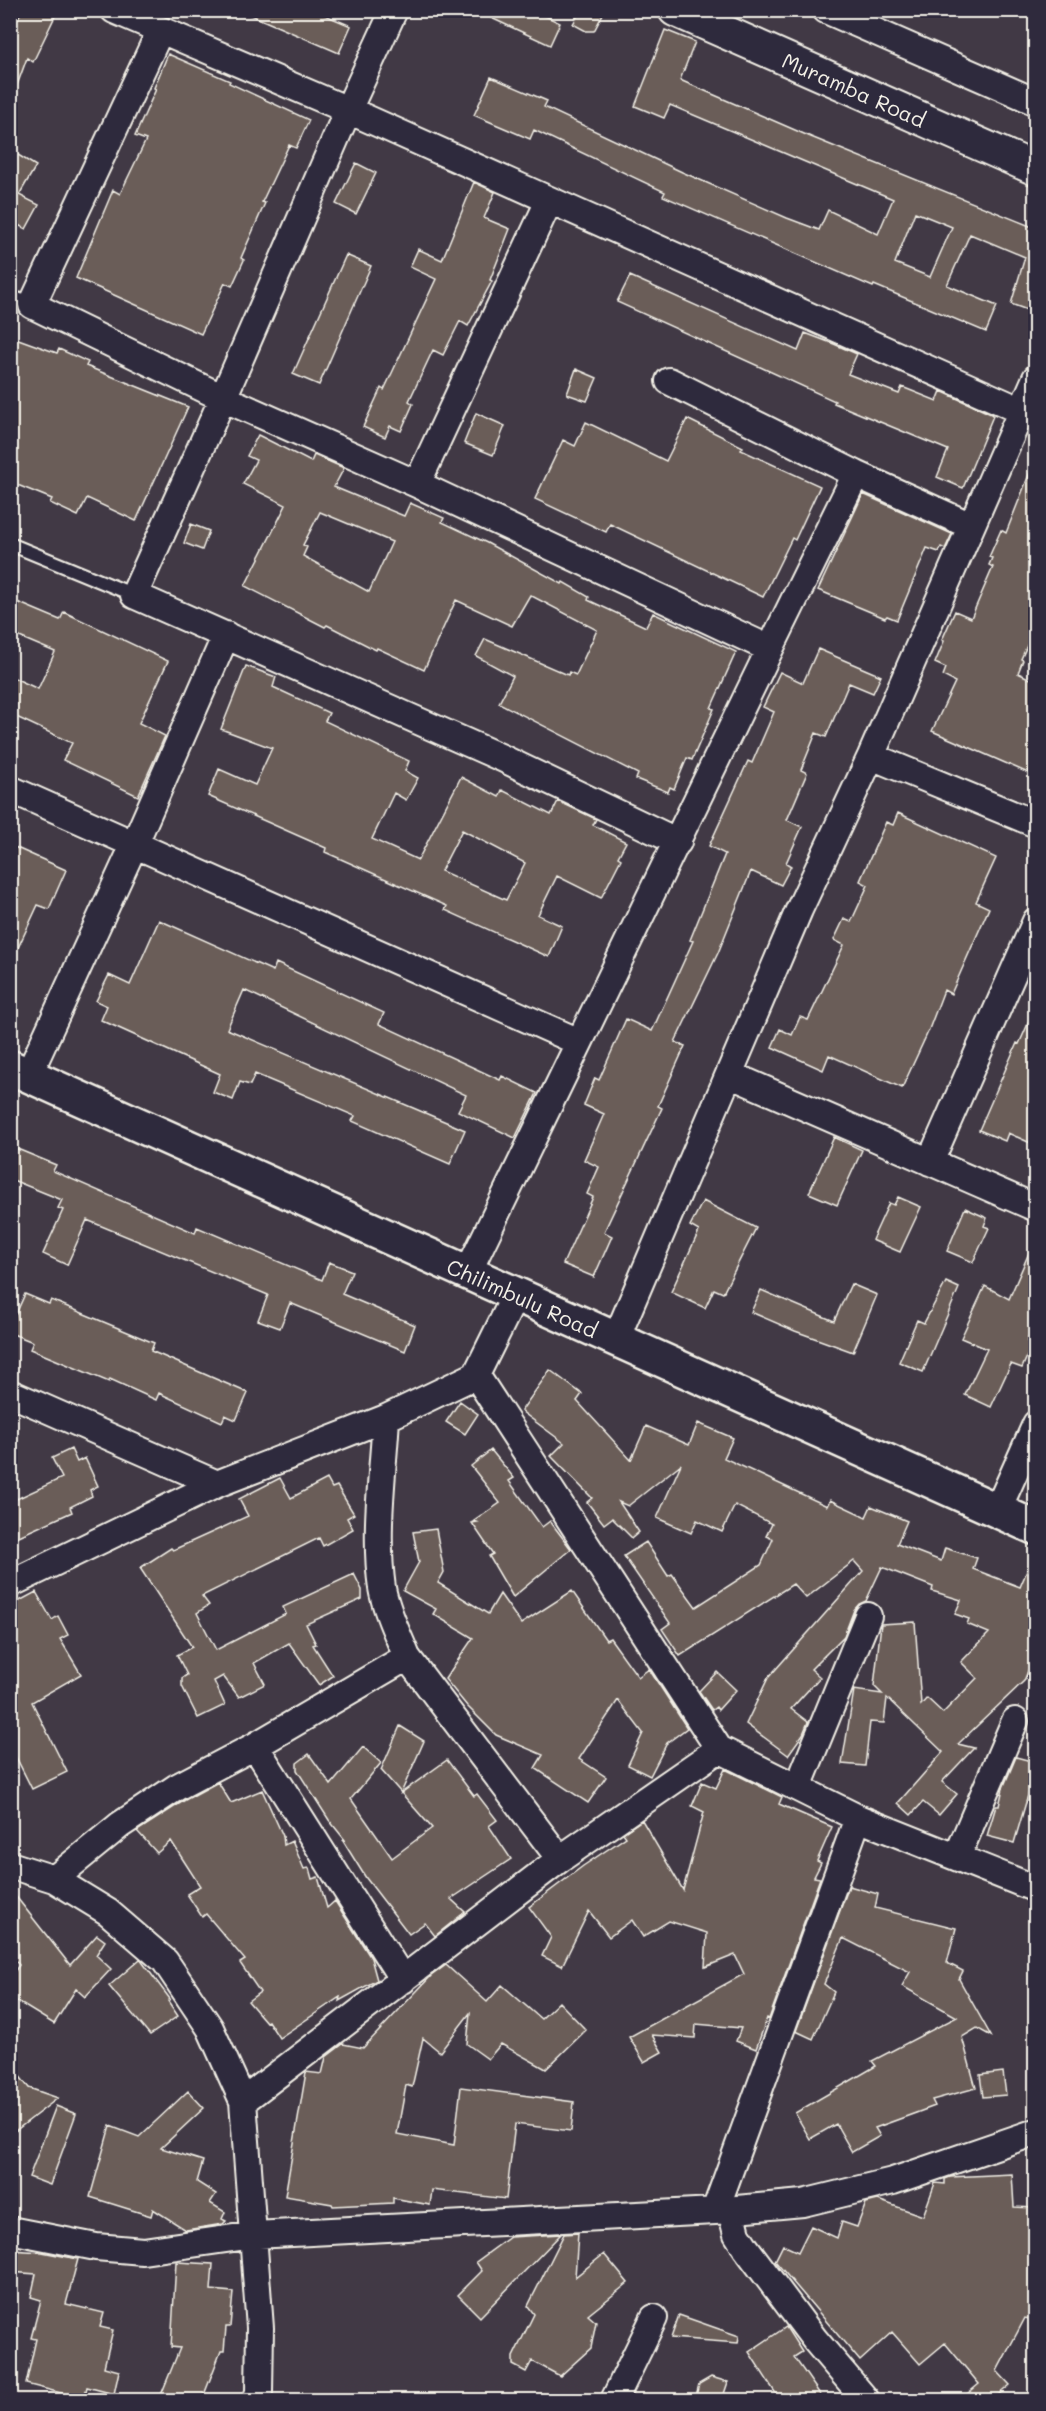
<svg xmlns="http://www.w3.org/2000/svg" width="1046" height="2411" font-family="Mali,sans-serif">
<rect width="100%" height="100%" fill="#413945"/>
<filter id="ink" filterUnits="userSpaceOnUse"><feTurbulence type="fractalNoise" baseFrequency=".0167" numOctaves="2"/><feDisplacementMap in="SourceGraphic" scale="12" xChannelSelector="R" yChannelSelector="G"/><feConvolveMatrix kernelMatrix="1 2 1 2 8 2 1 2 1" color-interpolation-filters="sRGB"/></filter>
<g filter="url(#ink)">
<path fill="#6a5d59" stroke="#f4f1e8" stroke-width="1.5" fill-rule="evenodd" d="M22 10H58L33 62 27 58 13 96 10 95V35Z
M239 10H313L351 26 339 53Z
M474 10H533L560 23 550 45Z
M581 10H605L594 31H586L573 24Z
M665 30 695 42 680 80 811 137 1035 228V295L1030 311 1011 304 1025 257 970 234 947 285 997 306 986 332 874 285 873 287 663 196 665 192 534 130 530 139 474 115 491 77 547 101 544 107 682 172 787 218 819 230 828 210 878 234 893 199 670 105 664 118 635 106ZM915 212 952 227 930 277 895 263Z
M168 54 230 81 229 83 309 120 296 148 289 145 262 202 265 203 241 258 244 260 232 286 225 283 201 334 76 278 113 190 120 194 146 140 135 136 156 89 154 88Z
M10 150 36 166 19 195 39 205 26 229 10 221Z
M356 163 376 173 356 214 336 204Z
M474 182 495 192 484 218 510 229 490 280 492 281 468 326 460 321 443 355 433 350 409 401 413 404 401 431 390 426 385 437 363 427 381 388 384 390 436 279 410 267 418 249 442 260Z
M346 255 371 266 319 385 293 374Z
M630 276 798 351 805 333 834 344 857 354 848 374 899 394 902 387 937 401 941 391 991 414 993 416 963 488 937 477 948 450 834 403 835 401 617 302Z
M10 336 57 353 59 349 88 362 86 366 188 407 136 521 87 498 78 516 50 503 52 499 10 482Z
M576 369 597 378 587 401 567 394Z
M476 413 505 426 493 455 464 443Z
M687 419 743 447 741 450 820 486 795 540 792 538 763 597 610 524 606 532 535 499 563 440 575 446 586 422 666 461Z
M258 435 311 462 314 455 344 468 334 487 404 516 410 503 444 518 442 522 487 543 562 584 563 582 589 597 588 600 646 627 653 613 736 652 711 708 714 709 692 760 687 758 674 789 670 787 668 792 636 779 638 774 499 703 513 676 476 656 485 639 568 675 569 672 576 675 597 630 530 595 512 626 456 600 424 670 377 648 376 650 327 625 325 627 245 586 286 505 243 484 256 460 247 456ZM320 512 392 542 369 592 303 556 307 547 303 545Z
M1034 462 1035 628 1021 659 1023 660 1018 673 1035 681V755L1028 773 932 731 955 682 943 676 946 668 935 663 944 641 942 640 955 611 971 618 993 567 989 565 992 558 989 557 1001 530 1006 533Z
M863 494 952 534 945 549 941 547 939 552 927 548 897 620 887 616 885 618 818 590Z
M191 524 209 531 202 550 184 543Z
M10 599 60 620 64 612 168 661 139 723 165 736 138 796 63 760 72 743 10 714V676L38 689 55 652 10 633Z
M818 649 881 676 873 693 849 683 826 737 816 733 801 770 807 773 787 820 802 827 786 863 791 866 781 885 751 871 718 953 675 1042 685 1046 658 1106 662 1108 604 1232 612 1236 594 1277 563 1264 593 1197 587 1194 599 1167 584 1160 604 1114 584 1105 595 1078 599 1080 626 1019 652 1031 693 941 690 940 725 854 709 846 748 761 752 763 774 712 763 707 780 672 803 683Z
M246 666 276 677 273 687 329 713 325 721 409 761 405 771 418 778 406 800 394 793 372 839 418 860 461 777 499 797 502 790 551 815 558 801 596 819 593 825 626 842 618 857 621 859 601 898 557 876 538 915 562 926 549 957 445 910 447 906 325 852 326 848 208 796 219 769 255 785 272 748 221 729ZM462 830 525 863 506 900 441 871Z
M898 813 996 858 976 902 989 908 951 994 944 990 928 1032 902 1088 829 1055 823 1070 772 1047 780 1029 792 1035 800 1017 808 1020 844 945 834 940 844 919 851 922 868 885 860 881 886 822 893 825Z
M10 845 66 870 49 909 38 905 10 965Z
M159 920 273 971 276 963 384 1013 379 1024 500 1080 502 1076 537 1093 515 1138 458 1111 466 1095 244 990 227 1029 465 1130 450 1164 352 1121 355 1116 255 1074 250 1085 240 1082 233 1100 213 1092 220 1074 101 1020 107 1006 96 1001 109 975 130 985Z
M1035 1008V1145L1008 1133 1005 1141 979 1130 1017 1043 1019 1044Z
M834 1137 862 1150 837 1205 809 1193Z
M10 1146 56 1165 53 1171 195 1233 197 1227 322 1280 329 1262 352 1271 342 1294 415 1325 405 1351 290 1303 280 1328 258 1320 268 1295 87 1220 67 1265 43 1254 63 1210 58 1208 62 1200 10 1179Z
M898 1197 921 1207 900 1252 872 1240 889 1203 894 1205Z
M703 1201 756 1228 723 1293 714 1289 705 1308 671 1292 699 1231 690 1226Z
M965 1208 987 1218 984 1226 989 1228 973 1262 947 1251Z
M1035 1239V1322L1027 1341 1033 1343 1022 1368 1011 1364 991 1407 965 1395 987 1349 961 1338 985 1286 1009 1299Z
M946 1282 959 1288 923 1372 899 1362 917 1320 924 1323Z
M851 1284 877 1295 853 1352 795 1331 751 1312 761 1290 834 1321Z
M25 1294 49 1304 51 1300 154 1343 151 1351 248 1393 236 1420 225 1415 222 1422 159 1393 156 1400 110 1379 109 1382 30 1349 33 1342 10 1333V1327Z
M550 1370 582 1394 577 1401 631 1460 646 1426 689 1445 698 1423 733 1438 724 1458 827 1506 830 1500 866 1517 871 1506 907 1521 897 1544 941 1561 945 1548 977 1558 973 1569 1020 1587 1035 1552V1653L1024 1681 958 1744 974 1748 942 1782 957 1794 939 1815 923 1802 911 1815 898 1803 943 1752 887 1698 884 1723 870 1722 865 1766 842 1764 854 1690 882 1694 874 1686 881 1624 915 1622 921 1705 927 1698 943 1713 977 1678 961 1662 989 1633 967 1624 969 1619 955 1614 961 1600 932 1591 933 1587 882 1567 866 1601 859 1604 854 1610 844 1636 811 1669 820 1677 791 1709 808 1722 803 1734 788 1755 746 1724 768 1678 863 1571 854 1561 806 1598 793 1584 680 1656 662 1629 670 1623 624 1556 646 1542 668 1576 672 1574 696 1607 761 1565 773 1539 766 1536 772 1524 735 1505 722 1532 697 1520 691 1533 657 1518 681 1464 628 1506 619 1502 639 1532 632 1538 612 1518 604 1524 587 1502 592 1498 551 1456 564 1443 521 1411Z
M460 1401 478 1414 465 1434 446 1422Z
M71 1449 77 1462 85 1458 98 1486 90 1490 92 1496 70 1507 72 1512 10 1540V1502L62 1478 52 1458Z
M491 1450 514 1478 509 1481 542 1527 550 1521 571 1549 513 1597 489 1556 493 1554 472 1523 477 1522 474 1521 500 1503 471 1466Z
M280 1478 291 1498 327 1479 332 1488 337 1486 354 1514 347 1518 353 1529 323 1546 319 1538 202 1596 209 1605 197 1613 216 1650 286 1614 283 1607 354 1574 362 1590V1599L306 1624 316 1644 313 1645 333 1676 319 1685 289 1643 254 1663 265 1684 239 1697 223 1676 214 1681 225 1705 198 1718 182 1686V1678L187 1675 177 1655 192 1647 140 1568 171 1548 173 1550 248 1516 239 1499Z
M436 1529 444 1572 438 1583 488 1614 500 1594 521 1624 572 1591 606 1640 610 1638 638 1677 649 1669 687 1728 667 1743 650 1776 628 1765 643 1733 618 1700 579 1759 606 1777 588 1803 535 1768 543 1755 496 1735 467 1706 445 1679 473 1638 433 1614 436 1609 403 1591 419 1562 413 1532Z
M36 1592 52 1620 58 1616 68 1635 60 1639 81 1674 32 1702 67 1772 32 1789 10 1745V1606Z
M717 1672 736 1690 718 1710 716 1707 712 1710 699 1691Z
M400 1726 424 1741 401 1793 447 1760 474 1796 477 1794 497 1820 489 1826 511 1859 451 1899 465 1912 435 1936 425 1923 409 1934 366 1878 343 1841 345 1840 329 1820 297 1770V1763L309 1754 331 1785 363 1747 381 1763 351 1799 392 1858 432 1828 381 1770Z
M1016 1757 1035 1762V1794L1029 1792 1014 1843 987 1836 996 1806H999L1003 1788Z
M725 1769 782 1797 779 1804 832 1827 817 1861 821 1863 814 1877 820 1878 769 2019 767 2018 756 2049 736 2041 741 2028 696 2024 695 2038 652 2035 662 2052 644 2062 629 2037 744 1974 735 1955 705 1967 707 1933 669 1921 643 1937 632 1920 609 1937 589 1911 562 1966 542 1956 551 1937 529 1907 583 1866 626 1837 623 1833 642 1820 683 1890 704 1812 692 1806 702 1782 716 1788Z
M218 1782 231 1803 262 1790 283 1836 284 1845 292 1841 304 1869 309 1868 312 1879 318 1877 327 1908 335 1901 371 1958 377 1980 339 2001 340 1997 279 2038 268 2021 266 2022 248 2001 260 1992 240 1963 245 1960 206 1914 202 1917 187 1894 200 1886 171 1841 157 1853 137 1831 185 1800Z
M849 1886 878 1894 875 1908 956 1928 947 1963 963 1971 959 1979 991 2036 977 2028 962 2037 976 2088 932 2100 935 2106 875 2128 880 2136 852 2152 836 2124 810 2139 795 2113 876 2066 872 2061 957 2017 902 1986 910 1972 843 1938 824 1984 834 1992 813 2039 796 2031Z
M10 1889 70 1965 97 1935 105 1941 96 1955 111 1969 85 1997 76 1989 54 2024 10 1997V1978L19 1965 10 1954Z
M140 1959 170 1999 168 2001 178 2016 150 2035 109 1986Z
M446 1965 487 2002 502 1985 541 2019 559 2002 586 2030 546 2069 501 2044 488 2059 467 2044 470 2013 440 2052 423 2038 412 2087 406 2085 397 2134 454 2145 461 2087 574 2102 571 2131 515 2124 506 2199 432 2190 430 2205 393 2198V2203L333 2206 332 2204 285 2196 306 2072 322 2074 326 2057 343 2044 363 2048 431 1976Z
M10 2064 29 2088 58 2098 10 2135Z
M1003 2072 1006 2095 983 2097 980 2075Z
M188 2091 204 2108 161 2148 203 2161 197 2182 216 2194 210 2203 225 2212 222 2219 226 2221 223 2224 186 2230 153 2209 151 2216 90 2197 110 2126 139 2137Z
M56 2106 76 2114 50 2185 29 2177Z
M1012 2174 1014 2207 1035 2208V2320L1025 2318 997 2371 1010 2385 992 2400H960L979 2384 945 2343 920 2364 892 2332 860 2361 775 2261 783 2245 798 2252 811 2226 837 2238 842 2222 857 2227 866 2203 878 2200 923 2216 935 2183 945 2184V2179L950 2177Z
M578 2233 575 2277 604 2254 628 2283 588 2315 596 2322 591 2348 560 2376 532 2361 526 2372 513 2365V2357L534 2314 528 2306 564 2234Z
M561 2234 480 2317 458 2295 482 2271 476 2262 510 2237Z
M10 2250 42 2252 78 2259 66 2304 104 2313 100 2327 113 2330 104 2367 119 2371 114 2394 87 2387 84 2399 26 2384 36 2339 31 2338 41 2300 31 2297 36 2274 10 2272Z
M176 2262 213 2264 211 2290 233 2292 230 2327H226L224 2351H221L202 2400H159L180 2348 171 2347Z
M679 2315 739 2336 738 2343 671 2338Z
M786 2327 802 2352 794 2357 824 2400H780L749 2352Z
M711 2377 728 2382 722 2400H695L699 2384Z"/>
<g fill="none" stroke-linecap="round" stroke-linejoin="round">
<g stroke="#f4f1e8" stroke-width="16">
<path id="service" d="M10 296 32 305
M10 544 134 595"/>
</g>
<g stroke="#f4f1e8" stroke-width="30">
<path id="minor" d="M114 10 348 110 1022 411
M394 10 348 110 223 398 134 595 502 758 678 842
M826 10 1036 102
M160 31 32 305 223 398 417 484 770 649C671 857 568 1064 468 1272
M669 381 856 474 971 526
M417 484 549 201
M770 649 856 474
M871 756 1036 824
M10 789 579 1042
M29 1074 135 843 226 635
M729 1074 1036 1208
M930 1162 1036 921
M616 1339 799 910 871 756 1036 378
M476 1375 719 1749 858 1818 1036 1889
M10 1393 217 1484
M386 1418C383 1473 374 1532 382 1588 386 1611 398 1635 407 1657L560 1859
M997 1511 1036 1424
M10 1584 217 1484 386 1418 476 1375 516 1294
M255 1746 403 1980
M798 1787 868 1616
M858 1818 715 2211 803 2203 893 2181 1036 2132
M957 1857 1015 1721
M10 1865 54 1879 108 1912 165 1961 210 2028 243 2101 260 2328 259 2392 256 2400
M54 1879 120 1825 177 1787 255 1746 407 1657
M243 2101 560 1859 719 1749
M731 2210 737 2234 746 2248 815 2340 866 2400
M10 2230 96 2247 143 2251 254 2235 715 2211
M614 2400 654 2318"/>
</g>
<g stroke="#f4f1e8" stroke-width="36">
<g id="tertiary">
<path id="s1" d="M675 10 1036 169"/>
</g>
</g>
<g stroke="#f4f1e8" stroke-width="38">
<g id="secondary">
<path id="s2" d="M10 1067 1036 1528"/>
</g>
</g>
<use href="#service" stroke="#2f2a3d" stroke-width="12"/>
<use href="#minor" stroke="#2f2a3d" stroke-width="26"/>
<use href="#tertiary" stroke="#2f2a3d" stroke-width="32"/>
<use href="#secondary" stroke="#2f2a3d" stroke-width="33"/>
</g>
</g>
<g text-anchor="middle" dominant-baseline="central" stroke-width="5" stroke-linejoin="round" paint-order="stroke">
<g font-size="21" fill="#f4f1e8" stroke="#2f2a3d">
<text stroke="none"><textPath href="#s1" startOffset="196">Muramba Road</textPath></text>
<text stroke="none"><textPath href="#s2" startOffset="562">Chilimbulu Road</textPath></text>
</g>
</g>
<rect width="1046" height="2411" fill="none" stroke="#2f2a3d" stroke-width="36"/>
<rect x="18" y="18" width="1010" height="2375" fill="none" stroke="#f4f1e8" stroke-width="2" filter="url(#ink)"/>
</svg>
